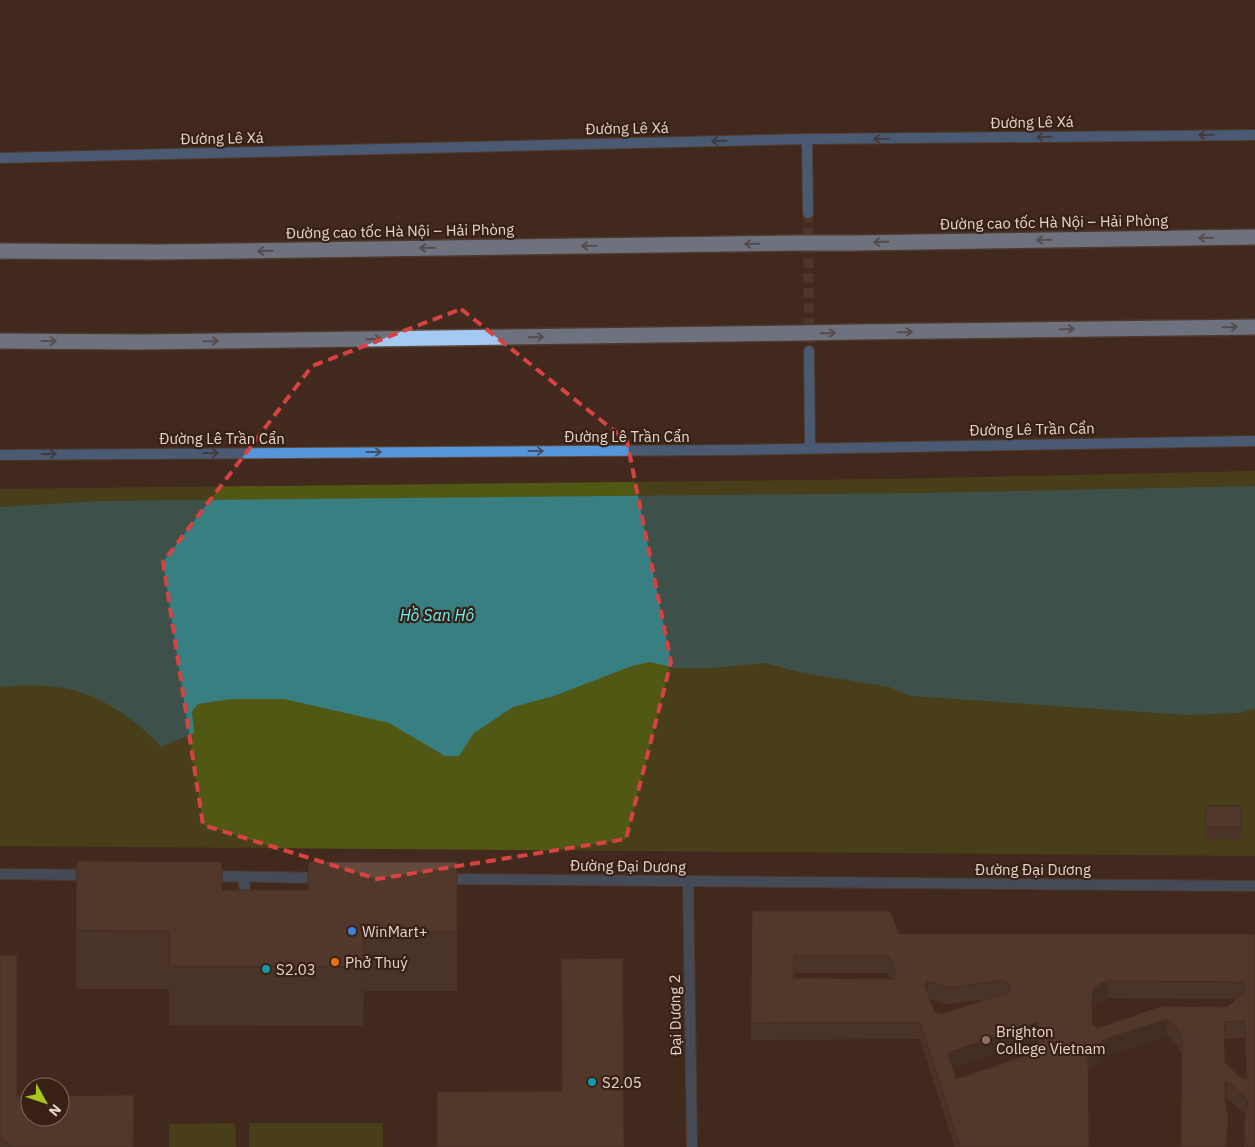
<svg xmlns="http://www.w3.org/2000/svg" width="1255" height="1147" font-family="'IBM Plex Sans',sans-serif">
<rect width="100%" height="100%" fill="#422a1e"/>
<path fill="#515814" d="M1255 471V856L0 846V489L886 479Z
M235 1123 236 1147H169V1124Z
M249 1123H383V1147H249Z"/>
<path fill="#387f82" d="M1255 486V709L1238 713 1187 715 911 696 889 687 798 672 766 663 711 668H675L650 662 632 666 554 696 513 707 474 733 459 756H445L389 723 284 699H231L198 704 192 711 194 733 162 747C140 724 107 699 76 691 52 684 24 685 0 687V507L100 501 922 493Z"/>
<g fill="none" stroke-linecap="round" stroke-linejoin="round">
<path stroke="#5a4438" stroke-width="10" stroke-dasharray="10 5" stroke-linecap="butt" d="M808 213 809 351"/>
<g stroke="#5f493e" stroke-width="12">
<path id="lane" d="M243 877 247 903"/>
</g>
<g stroke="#5f493e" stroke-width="12">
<path id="street" d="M0 874 89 875
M209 876 322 878
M444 879 1255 886
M688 882 692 1147"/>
</g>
<g stroke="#5f493e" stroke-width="12">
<path id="secondary" d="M807 139 808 213
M0 158 807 139 1255 135
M809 351 810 448
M0 455 729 450 1255 441"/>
</g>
<g stroke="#5f493e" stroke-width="18">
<path id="highway" d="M854 243 1255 237
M0 251 158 252 801 243
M856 332 1255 327
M0 341 141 342 800 333"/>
</g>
<use href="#lane" stroke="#4b729d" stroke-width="10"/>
<use href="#street" stroke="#4b729d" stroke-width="10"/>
<use href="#secondary" stroke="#5596da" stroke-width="10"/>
<use href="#highway" stroke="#a4caf3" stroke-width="15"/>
<g stroke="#5f493e" stroke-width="18" stroke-linecap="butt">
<path id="highway-bridge" d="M801 243H854
M800 333 856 332"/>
</g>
<use href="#highway-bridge" stroke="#a4caf3" stroke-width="15"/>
</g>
<path fill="#563f34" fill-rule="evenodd" d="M1206 806H1241V839H1205Z
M222 890 457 921V991H364L363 1026 169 1025V989H76V930Z
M752 911 899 934H1255V1147H1244V1128L1246 1115 1227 1098 1225 1100 1228 1135 1227 1147H1181L1182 1054 1176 1044 1167 1036 1105 1056 1088 1074 1089 1147H955L920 1039 751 1040ZM794 973H888L891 979 794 978ZM1108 998 1236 999 1227 1007 1097 1028 1093 1025 1092 1021V1013L1094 1007 1100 1002ZM929 999 948 1004 989 999 941 1014 934 1011ZM1245 1038 1246 1078H1241L1225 1063 1224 1039ZM1037 1039 1041 1050 956 1079 953 1068Z
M0 955 17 1096 134 1147H0Z"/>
<path fill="#46332b" d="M364 932 363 1026V967Z
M928 981V998L925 985Z
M1108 981V998L1100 1002 1094 1007 1092 1014V997L1094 989 1100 984Z
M1167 1019V1036L1105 1056 1088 1074V1057L1105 1039Z
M1037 1022V1039L948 1070V1053Z
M1227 1081V1098L1225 1100V1083Z
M1228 1118 1227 1147H1226Z"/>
<path fill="#64493d" stroke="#46332b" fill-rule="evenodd" d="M1206 806H1241V827H1205Z
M77 861 222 862V890H308V862H457V932H364L363 967 169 966V931L76 930Z
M752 911H890L899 934H1255V1147H1247L1244 1128 1248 1100 1227 1081 1225 1083V1101L1228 1118 1226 1147H1181L1182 1037 1176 1026 1167 1019 1105 1039 1088 1057 1089 1147H960L920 1022 751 1023ZM794 956H888L895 970V979L793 978ZM1002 980 1009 984 1010 989 1007 993 941 1014 934 1011 925 985 928 981 948 987H956ZM1108 981 1242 982 1246 988 1245 992 1227 1007 1162 1006 1097 1028 1093 1025 1092 1021V997L1094 989 1100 984ZM1245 1021 1247 1078H1241L1225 1063 1224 1022ZM1037 1022 1046 1049 956 1079 948 1053Z
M0 955H17V1096H30V1117H60V1096L134 1095 133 1147H12L0 1137Z
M623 958 624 1147H437V1092L562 1091 561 959Z"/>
<defs><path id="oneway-shaft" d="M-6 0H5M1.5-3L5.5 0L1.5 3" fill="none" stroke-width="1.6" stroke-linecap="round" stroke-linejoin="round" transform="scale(1.25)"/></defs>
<g stroke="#444f64">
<use href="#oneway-shaft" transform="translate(1206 135) rotate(179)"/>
<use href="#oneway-shaft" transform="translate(1044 137) rotate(179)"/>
<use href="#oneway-shaft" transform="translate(881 139) rotate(179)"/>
<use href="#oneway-shaft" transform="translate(719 141) rotate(179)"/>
<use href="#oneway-shaft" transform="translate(536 451)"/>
<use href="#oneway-shaft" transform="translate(374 452)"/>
<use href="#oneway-shaft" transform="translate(211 453)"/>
<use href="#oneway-shaft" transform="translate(49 454)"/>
</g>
<g stroke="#6e7584">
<use href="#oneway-shaft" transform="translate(1206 238) rotate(179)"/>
<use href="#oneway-shaft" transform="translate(1044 240) rotate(179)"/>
<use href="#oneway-shaft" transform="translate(881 242) rotate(179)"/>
<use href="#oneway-shaft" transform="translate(752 244) rotate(179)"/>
<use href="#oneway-shaft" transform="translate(589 246) rotate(179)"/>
<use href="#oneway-shaft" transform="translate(427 248) rotate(179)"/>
<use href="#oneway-shaft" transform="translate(265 251) rotate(179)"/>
<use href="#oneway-shaft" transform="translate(1230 327) rotate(-1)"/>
<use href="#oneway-shaft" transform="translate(1067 329) rotate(-1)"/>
<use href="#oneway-shaft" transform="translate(905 332) rotate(-1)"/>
<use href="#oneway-shaft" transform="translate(828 333) rotate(-1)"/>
<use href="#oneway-shaft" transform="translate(536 337) rotate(-1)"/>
<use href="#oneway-shaft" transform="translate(374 339) rotate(-1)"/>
<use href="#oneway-shaft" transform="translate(49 341)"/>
<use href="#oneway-shaft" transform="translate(211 341) rotate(-1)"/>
</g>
<path d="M0 0H1255V1147H0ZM461 309 627 441 671 662 626 839 377 879 203 825 163 562 312 366Z" fill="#422a1e" fill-opacity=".55" fill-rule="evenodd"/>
<path fill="none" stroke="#d84241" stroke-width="4" stroke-dasharray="10 6" stroke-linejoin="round" d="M461 309 627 441 671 662 626 839 377 879 203 825 163 562 312 366Z"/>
<circle fill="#3f7fe0" stroke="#382015" stroke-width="2" cx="352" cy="931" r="5"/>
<circle fill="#e8710a" stroke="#382015" stroke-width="2" cx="335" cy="962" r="5"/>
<g fill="#0f9aa8" stroke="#382015" stroke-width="2">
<circle cx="266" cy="969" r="5"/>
<circle cx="592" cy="1082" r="5"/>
</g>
<circle fill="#8d6e63" stroke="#382015" stroke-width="2" cx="986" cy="1040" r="5"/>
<g text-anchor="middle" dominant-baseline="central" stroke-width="4.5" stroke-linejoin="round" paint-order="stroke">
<g font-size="15" fill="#e5d5cd" stroke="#382015">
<text transform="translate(1032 122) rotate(-1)">Đường Lê Xá</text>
<text transform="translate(627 128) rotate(-1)">Đường Lê Xá</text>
<text transform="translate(222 138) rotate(-1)">Đường Lê Xá</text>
<text transform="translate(1054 222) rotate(-1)">Đường cao tốc Hà Nội – Hải Phòng</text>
<text transform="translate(400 231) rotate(-1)">Đường cao tốc Hà Nội – Hải Phòng</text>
<text transform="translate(1032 429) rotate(-1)">Đường Lê Trần Cẩn</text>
<text x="627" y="436">Đường Lê Trần Cẩn</text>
<text x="222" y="438">Đường Lê Trần Cẩn</text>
<text transform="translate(628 866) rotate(1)">Đường Đại Dương</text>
<text x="1033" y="869">Đường Đại Dương</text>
<text transform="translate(675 1015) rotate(-91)">Đại Dương 2</text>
</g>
<g font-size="15" fill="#e5d5cd" stroke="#382015" text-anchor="start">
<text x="362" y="931">WinMart+</text>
<text x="345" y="962">Phở Thuý</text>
<text x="276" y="969">S2.03</text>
<text x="996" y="1031">Brighton<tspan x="996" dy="17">College Vietnam</tspan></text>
<text x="602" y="1082">S2.05</text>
</g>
<g font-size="16" font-style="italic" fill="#6af3f9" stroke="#382015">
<text x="437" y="615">Hồ San Hô</text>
</g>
</g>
<g transform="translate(45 1102) rotate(130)"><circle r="24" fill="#382015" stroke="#7d685f"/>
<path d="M0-4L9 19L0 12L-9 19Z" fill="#a8c71c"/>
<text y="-8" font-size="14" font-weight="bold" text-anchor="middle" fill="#e5d5cd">N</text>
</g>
</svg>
